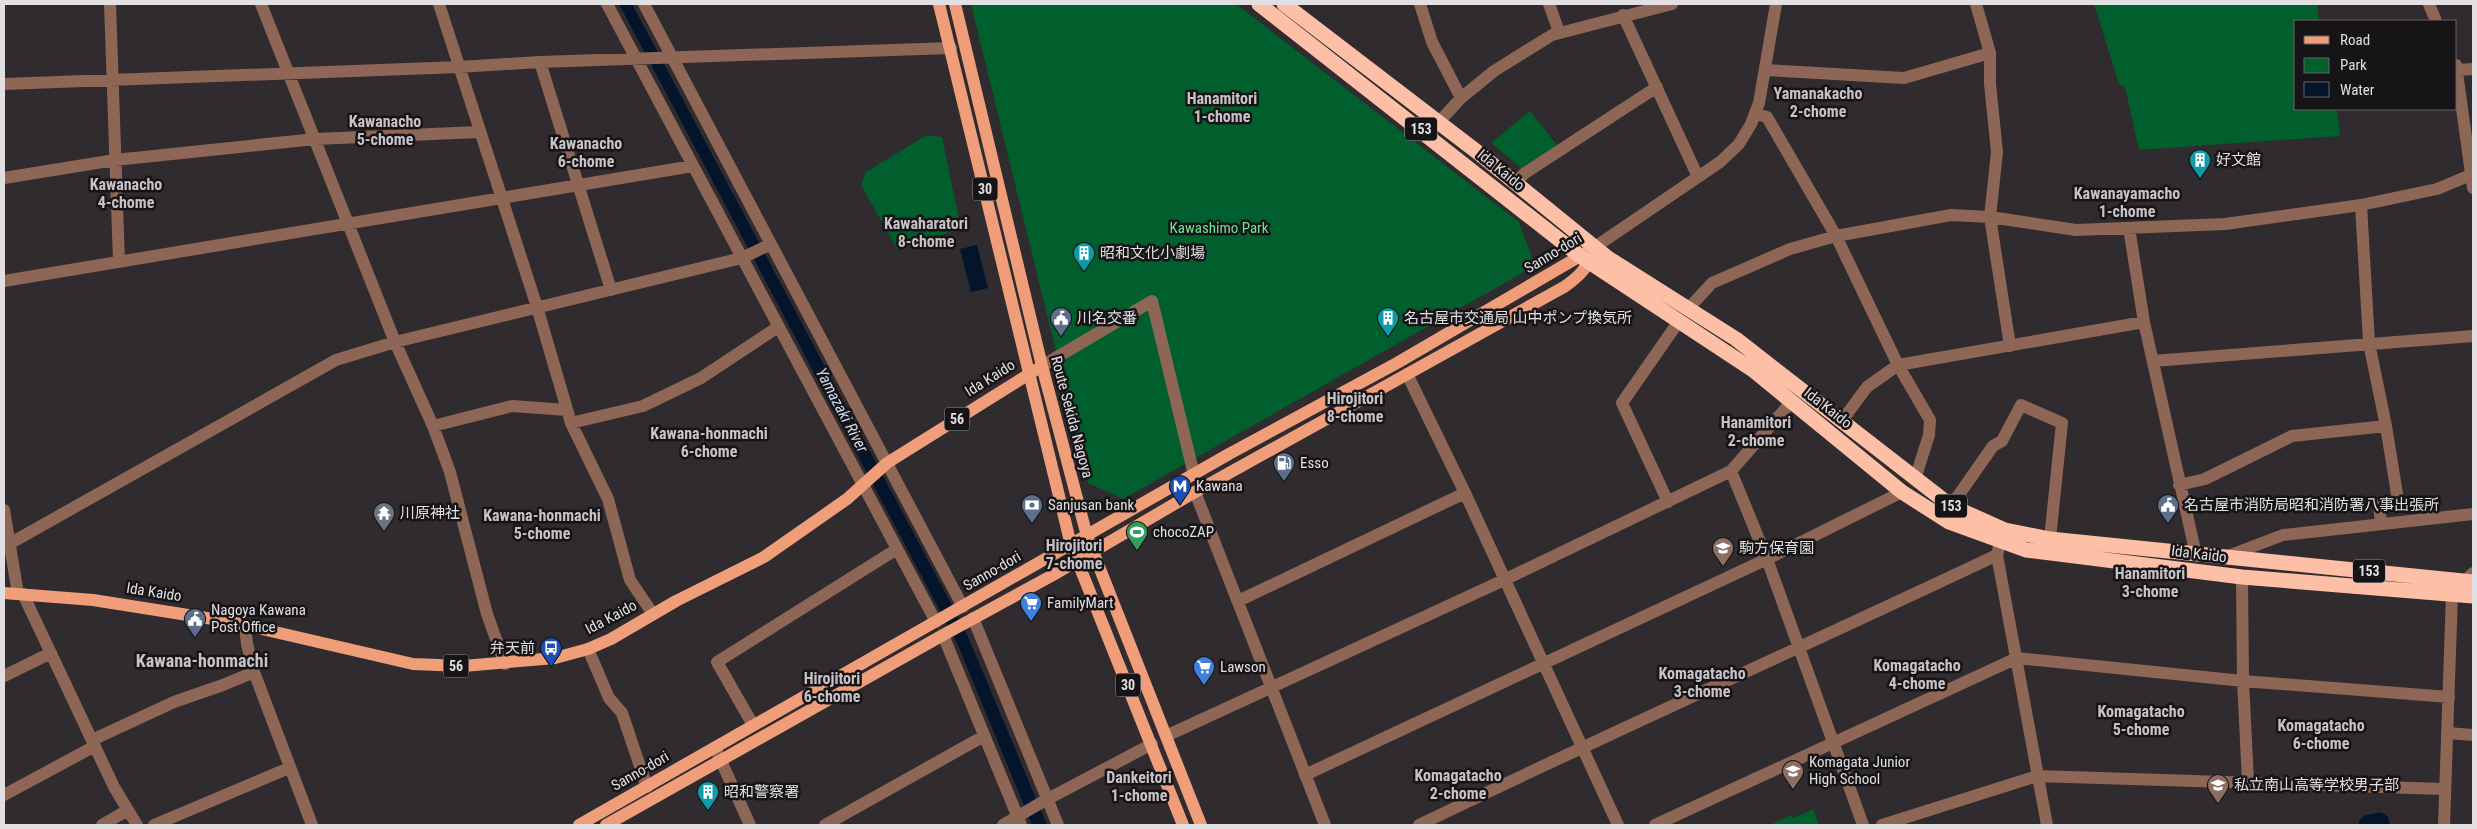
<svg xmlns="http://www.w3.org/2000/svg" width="2477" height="829" font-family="'Roboto Condensed','Noto Sans JP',sans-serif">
<rect width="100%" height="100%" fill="#2f2b2e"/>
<path fill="#005f2c" d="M971 4H1236L1519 222 1535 266 1123 499 1088 483Z
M2094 4H2317L2319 21H2296V109H2337L2340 136 2139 150 2125 87 2119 84Z
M1530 111 1557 145 1521 168 1491 143Z
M927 135 942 137 961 229 897 249 861 185 866 172Z
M1813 809 1819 825H1770L1792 815 1793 818Z"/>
<path fill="#03142b" d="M619 4H632L947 596 969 639 1047 825H1032L958 645Z
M977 245 988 288 971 292 960 249Z"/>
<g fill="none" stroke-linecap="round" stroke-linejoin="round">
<path stroke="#03142b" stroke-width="21" d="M2369 825 2379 823V825"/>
<path stroke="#8e6655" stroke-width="12" d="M110 4 119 262
M261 4 395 342 433 426 450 472 487 614 505 664
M439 4 537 307 571 423 608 499 630 580 653 614
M607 4 936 622
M644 4 963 607
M1420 4 1432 42 1461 98
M1549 4 1559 32
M1976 4 1990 53V84L1997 152 1990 217 2010 346
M2429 4 2436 21
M1623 15 1698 177
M540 62 611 290
M2456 65 2473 188
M1766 70 1904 78 1990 53
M2458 70 2473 69
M4 84 459 67 540 62 951 48
M1756 114 1767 117 1836 236 1898 365 1930 420 1929 435 1915 479
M1438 123 1461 98 1494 71 1552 35 1672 4
M4 178 115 160 315 139 479 132
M1516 182 1525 173 1657 87
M2361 205 2369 343 2386 426 2398 500 2379 505 2381 524
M2129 228 2144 322 2196 555
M1595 247 1720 162 1739 144 1751 124 1759 103 1776 4
M4 281 693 166
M1688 309 1712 283 1790 249 1836 236 1951 215 1990 217 2076 230 2225 224 2361 205 2437 189 2473 174
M2153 361 2473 336
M1042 366 1152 301 1194 475
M1407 374 1465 493 1618 825
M1841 422 1867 387 1898 365 2144 322
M571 423 643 406 701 378 778 327
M433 426 512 406 567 410
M1731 471 1792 401
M2179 485 2205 479 2292 436 2386 426
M1195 492 1325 825
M1668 502 1622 403 1679 321
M1951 506 1993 446 2002 441 2021 405 2062 423 2050 539
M4 510 18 594
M9 544 336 360 395 342 742 258 771 244
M1999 547 1997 555 2047 825
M2225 557 2283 535 2473 514
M2242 577 2243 681 2248 781
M23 594 114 787 137 825
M1238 601 1465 493
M973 618 1058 825
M245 625 247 644 254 672 312 825
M943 635 1021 825
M588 649 609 698 622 713 647 787
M4 676 51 653
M753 725 717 662 897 549
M2447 733 2473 735
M1166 736 1504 580 1731 471 1767 559 1863 825
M92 740 174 702 223 685 254 672
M717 752 750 825
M1305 775 1767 559 1902 492
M4 795 95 746
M102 825 128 810
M154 825 289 768
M825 825 984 736
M1003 825 1044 801 1152 744
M1419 825C1611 732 1805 646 1997 555
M1655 825 2017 658 2243 681 2449 697
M1882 825 2037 776 2444 789
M2444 825 2452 594 2473 573"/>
<path stroke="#f09e7a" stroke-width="12" d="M939 4 1071 545 1183 825
M955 4 1042 366 1087 536 1201 825
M4 593 93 600 232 622 413 664 463 666 555 658 588 649 611 639 676 601 764 557 847 499 887 463 1042 366
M579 825 1229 454 1397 363 1587 252
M606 825 943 635 1053 575 1195 492 1564 287C1577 278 1587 269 1592 254"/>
<path stroke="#fdc0a7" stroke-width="15" d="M1259 4 1580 256 1753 370 1902 492 1949 522 2026 550 2242 577 2473 596
M1284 4 1476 151 1608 258 1736 339 1951 506 2005 530 2050 539 2473 582"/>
</g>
<defs>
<g id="building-pin" transform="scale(1.125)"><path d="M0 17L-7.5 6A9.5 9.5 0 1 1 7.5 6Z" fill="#0f9aa8" stroke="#161416"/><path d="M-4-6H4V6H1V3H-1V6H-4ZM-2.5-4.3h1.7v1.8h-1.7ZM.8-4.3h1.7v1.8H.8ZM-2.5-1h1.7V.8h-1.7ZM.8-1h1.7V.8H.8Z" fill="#fff"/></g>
<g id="civic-pin" transform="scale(1.125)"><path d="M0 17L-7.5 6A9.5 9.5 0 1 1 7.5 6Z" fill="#5c6f8a" stroke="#161416"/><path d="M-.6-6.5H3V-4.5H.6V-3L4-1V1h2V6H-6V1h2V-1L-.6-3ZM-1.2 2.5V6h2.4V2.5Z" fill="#fff"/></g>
<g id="fuel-pin" transform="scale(1.125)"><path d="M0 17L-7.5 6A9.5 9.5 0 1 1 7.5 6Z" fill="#5c6f8a" stroke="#161416"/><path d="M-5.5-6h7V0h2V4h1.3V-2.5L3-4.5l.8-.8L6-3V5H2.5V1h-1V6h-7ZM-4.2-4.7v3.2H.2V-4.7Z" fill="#fff"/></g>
<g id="metro-pin" transform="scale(1.125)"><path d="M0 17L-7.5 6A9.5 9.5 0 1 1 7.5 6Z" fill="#1a4fb4" stroke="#161416"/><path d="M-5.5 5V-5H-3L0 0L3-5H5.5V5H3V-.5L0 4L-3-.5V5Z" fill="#fff"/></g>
<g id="bank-pin" transform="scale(1.125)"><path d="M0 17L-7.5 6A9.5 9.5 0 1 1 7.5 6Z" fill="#5c6f8a" stroke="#161416"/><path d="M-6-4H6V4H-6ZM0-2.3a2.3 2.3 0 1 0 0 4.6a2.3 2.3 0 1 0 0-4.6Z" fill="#fff"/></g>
<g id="temple-pin" transform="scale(1.125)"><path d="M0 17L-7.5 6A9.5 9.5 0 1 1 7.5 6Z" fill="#6b7280" stroke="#161416"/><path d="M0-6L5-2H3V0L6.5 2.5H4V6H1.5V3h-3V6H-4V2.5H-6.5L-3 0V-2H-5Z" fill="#fff"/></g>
<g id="stadium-pin" transform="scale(1.125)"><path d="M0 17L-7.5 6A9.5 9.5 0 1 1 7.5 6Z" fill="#2e9e5b" stroke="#161416"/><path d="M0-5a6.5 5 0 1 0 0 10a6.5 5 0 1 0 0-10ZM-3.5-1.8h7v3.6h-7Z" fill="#fff"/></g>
<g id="school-pin" transform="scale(1.125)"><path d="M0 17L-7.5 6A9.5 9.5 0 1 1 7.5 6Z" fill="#8d6e63" stroke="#161416"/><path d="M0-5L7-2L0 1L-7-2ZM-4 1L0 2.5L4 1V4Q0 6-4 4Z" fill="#fff"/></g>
<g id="supermarket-pin" transform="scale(1.125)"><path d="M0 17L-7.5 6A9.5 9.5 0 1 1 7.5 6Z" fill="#3f7fe0" stroke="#161416"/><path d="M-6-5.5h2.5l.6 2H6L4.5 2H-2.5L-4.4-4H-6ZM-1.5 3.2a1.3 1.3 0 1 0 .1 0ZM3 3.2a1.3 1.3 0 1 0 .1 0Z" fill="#fff"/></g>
<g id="bus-pin" transform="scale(1.125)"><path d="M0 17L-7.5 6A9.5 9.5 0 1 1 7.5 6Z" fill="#1a4fb4" stroke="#161416"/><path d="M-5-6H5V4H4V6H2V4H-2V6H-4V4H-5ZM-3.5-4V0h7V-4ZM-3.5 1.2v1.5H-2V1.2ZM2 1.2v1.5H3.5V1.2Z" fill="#fff"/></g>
</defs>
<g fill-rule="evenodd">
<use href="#building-pin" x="2200" y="160"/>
<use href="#building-pin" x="1084" y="253"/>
<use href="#civic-pin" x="1061" y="318"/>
<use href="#building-pin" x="1388" y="318"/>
<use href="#fuel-pin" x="1284" y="463"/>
<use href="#metro-pin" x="1180" y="486"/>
<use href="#bank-pin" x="1032" y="505"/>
<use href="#civic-pin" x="2168" y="505"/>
<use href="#temple-pin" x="384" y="513"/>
<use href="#stadium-pin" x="1137" y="532"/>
<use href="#school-pin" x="1723" y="548"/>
<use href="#supermarket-pin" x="1031" y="603"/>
<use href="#civic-pin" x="195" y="619"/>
<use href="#bus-pin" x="551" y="648"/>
<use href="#supermarket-pin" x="1204" y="667"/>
<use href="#school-pin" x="1793" y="771"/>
<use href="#school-pin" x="2218" y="785"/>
<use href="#building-pin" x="708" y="792"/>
</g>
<g text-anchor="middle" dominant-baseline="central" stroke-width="5" stroke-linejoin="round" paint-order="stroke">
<g fill="#161416" stroke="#a4a2a4" stroke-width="1">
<rect x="1405" y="117.5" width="32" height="23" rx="4"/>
<rect x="972.5" y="177.5" width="25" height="23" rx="4"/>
<rect x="944.5" y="407.5" width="25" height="23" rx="4"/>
<rect x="1935" y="494.5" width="32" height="23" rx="4"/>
<rect x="2353" y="559.5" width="32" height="23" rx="4"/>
<rect x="443.5" y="654.5" width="25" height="23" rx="4"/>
<rect x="1115.5" y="673.5" width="25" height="23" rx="4"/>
</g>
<g font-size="14" font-weight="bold" fill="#e1dfe1">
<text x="1421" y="129">153</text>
<text x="985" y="189">30</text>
<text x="957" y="419">56</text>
<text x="1951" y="506">153</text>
<text x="2369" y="571">153</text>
<text x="456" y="666">56</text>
<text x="1128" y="685">30</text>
</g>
<g font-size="15" fill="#e1dfe1" stroke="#161416" text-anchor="start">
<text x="2216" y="160">好文館</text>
<text x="1100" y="253">昭和文化小劇場</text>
<text x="1077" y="318">川名交番</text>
<text x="1404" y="318">名古屋市交通局 山中ポンプ換気所</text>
<text x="1300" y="463">Esso</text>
<text x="1196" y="486">Kawana</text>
<text x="1048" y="505">Sanjusan bank</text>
<text x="2184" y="505">名古屋市消防局昭和消防署八事出張所</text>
<text x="400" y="513">川原神社</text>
<text x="1153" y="532">chocoZAP</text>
<text x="1739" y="548">駒方保育園</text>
<text x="1047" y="603">FamilyMart</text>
<text x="211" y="610">Nagoya Kawana<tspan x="211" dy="17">Post Office</tspan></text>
<text x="535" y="648" text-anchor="end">弁天前</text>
<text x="1220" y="667">Lawson</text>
<text x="1809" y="762">Komagata Junior<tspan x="1809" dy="17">High School</tspan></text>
<text x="2234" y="785">私立南山高等学校男子部</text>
<text x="724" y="792">昭和警察署</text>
</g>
<g font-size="15" fill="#e1dfe1" stroke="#161416">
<text transform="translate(1501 170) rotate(39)">Ida Kaido</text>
<text transform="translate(1553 253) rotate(-31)">Sanno-dori</text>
<text transform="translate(990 378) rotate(-32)">Ida Kaido</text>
<text transform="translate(1828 408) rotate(38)">Ida Kaido</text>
<text transform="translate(1072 417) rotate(75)">Route Sekida Nagoya</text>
<text transform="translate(2199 554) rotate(7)">Ida Kaido</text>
<text transform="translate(992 571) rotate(-30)">Sanno-dori</text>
<text transform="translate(154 592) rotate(9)">Ida Kaido</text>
<text transform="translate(611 617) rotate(-28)">Ida Kaido</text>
<text transform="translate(640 771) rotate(-30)">Sanno-dori</text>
</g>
<g font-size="15" fill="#6de592" stroke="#161416">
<text x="1219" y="228">Kawashimo Park</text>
</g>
<g font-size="16" font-weight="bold" fill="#c7c2c6" stroke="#161416">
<text x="1818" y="93">Yamanakacho<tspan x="1818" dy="18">2-chome</tspan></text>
<text x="1222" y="98">Hanamitori<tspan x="1222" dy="18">1-chome</tspan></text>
<text x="385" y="121">Kawanacho<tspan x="385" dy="18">5-chome</tspan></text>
<text x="586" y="143">Kawanacho<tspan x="586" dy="18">6-chome</tspan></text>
<text x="126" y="184">Kawanacho<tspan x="126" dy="18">4-chome</tspan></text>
<text x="2127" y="193">Kawanayamacho<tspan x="2127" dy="18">1-chome</tspan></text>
<text x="926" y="223">Kawaharatori<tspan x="926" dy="18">8-chome</tspan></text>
<text x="1355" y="398">Hirojitori<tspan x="1355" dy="18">8-chome</tspan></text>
<text x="1756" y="422">Hanamitori<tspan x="1756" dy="18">2-chome</tspan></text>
<text x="709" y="433">Kawana-honmachi<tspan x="709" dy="18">6-chome</tspan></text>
<text x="542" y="515">Kawana-honmachi<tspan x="542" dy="18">5-chome</tspan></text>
<text x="1074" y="545">Hirojitori<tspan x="1074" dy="18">7-chome</tspan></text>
<text x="2150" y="573">Hanamitori<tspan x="2150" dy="18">3-chome</tspan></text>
<text x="1917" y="665">Komagatacho<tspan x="1917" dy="18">4-chome</tspan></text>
<text x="1702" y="673">Komagatacho<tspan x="1702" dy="18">3-chome</tspan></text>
<text x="832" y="678">Hirojitori<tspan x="832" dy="18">6-chome</tspan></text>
<text x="2141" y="711">Komagatacho<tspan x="2141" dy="18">5-chome</tspan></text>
<text x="2321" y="725">Komagatacho<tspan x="2321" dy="18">6-chome</tspan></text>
<text x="1458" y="775">Komagatacho<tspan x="1458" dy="18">2-chome</tspan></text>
<text x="1139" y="777">Dankeitori<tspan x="1139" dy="18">1-chome</tspan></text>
</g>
<g font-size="16" font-style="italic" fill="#cbdaee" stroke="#161416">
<text transform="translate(842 410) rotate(62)">Yamazaki River</text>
</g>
<g font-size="18" font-weight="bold" fill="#c7c2c6" stroke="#161416">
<text x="202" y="660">Kawana-honmachi</text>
</g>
</g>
<rect width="2477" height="829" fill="none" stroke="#e1dfe1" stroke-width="10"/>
<rect x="2294" y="20" width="162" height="90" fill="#161416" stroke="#676567"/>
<rect x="2304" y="36" width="25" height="8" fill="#f09e7a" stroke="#676567"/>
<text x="2340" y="45" font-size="15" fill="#e1dfe1">Road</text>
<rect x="2304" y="58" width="25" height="15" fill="#005f2c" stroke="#676567"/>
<text x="2340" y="70" font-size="15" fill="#e1dfe1">Park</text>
<rect x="2304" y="82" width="25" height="15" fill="#03142b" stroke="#676567"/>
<text x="2340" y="95" font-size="15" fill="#e1dfe1">Water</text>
</svg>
